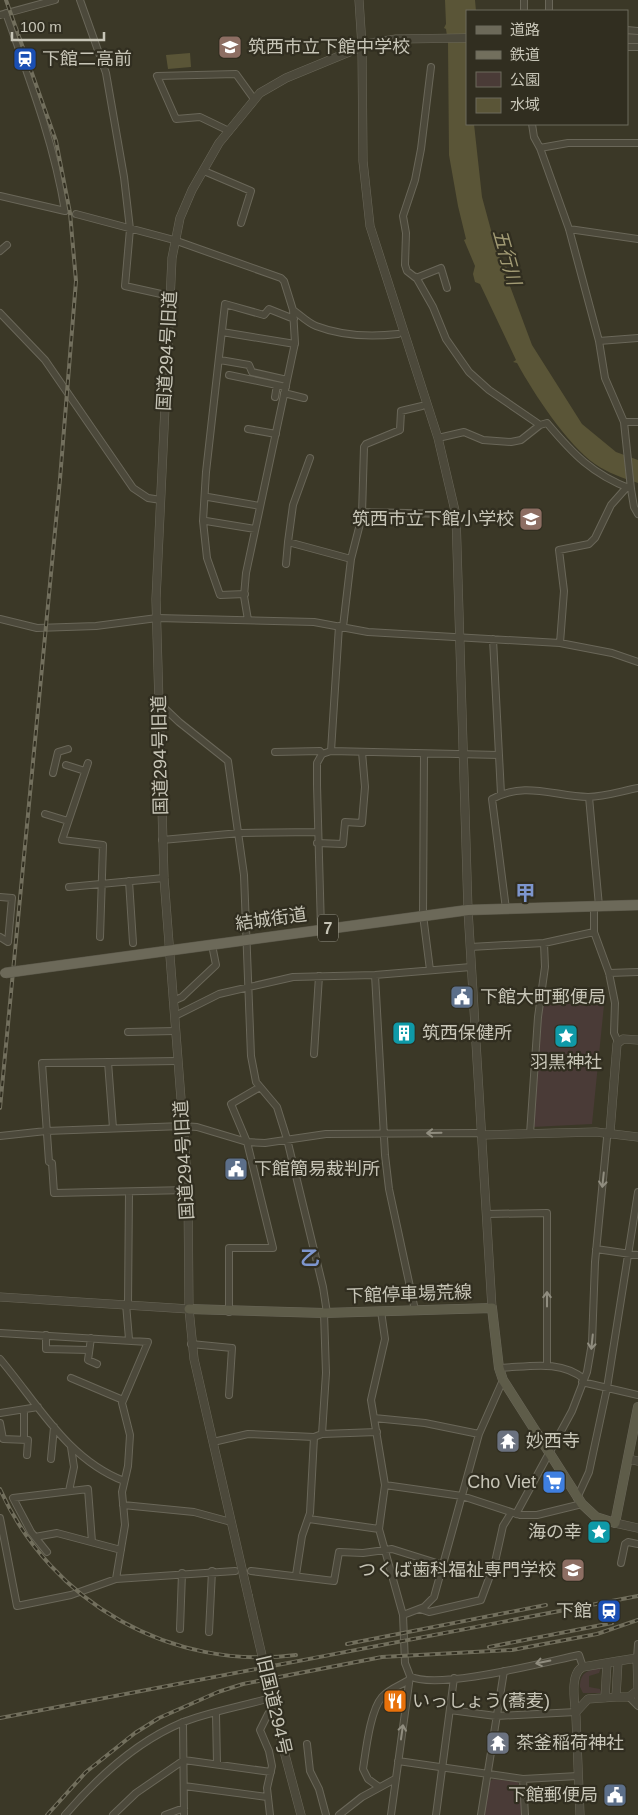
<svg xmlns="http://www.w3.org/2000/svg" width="638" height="1815" font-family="Arial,'Noto Sans JP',sans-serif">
<rect width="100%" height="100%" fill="#3b3827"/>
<path fill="#4a3b37" d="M540 1003 604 1005 592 1124 532 1127Z
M601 1668 599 1673 589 1676V1687L600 1689 601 1693H583L580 1687C580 1673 587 1670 601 1668Z
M493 1779 517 1782 521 1786 522 1815H484L489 1782Z"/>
<path fill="#5a5537" d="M445 0H475L476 11H467V124H474L482 197 498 256C506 263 509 268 507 278L532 345 582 424 616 452 638 460V483C623 478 608 473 595 464 567 444 534 394 517 363L513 362 516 360 480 284 475 282 473 274 475 266 464 240 466 239 458 206 449 155 448 43 446 29 444 28 446 24Z
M190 53 191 67 168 69 166 55Z"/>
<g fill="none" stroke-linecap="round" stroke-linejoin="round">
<g stroke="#6a6759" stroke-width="8">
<path id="minor" d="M80 0 106 73 124 177 130 229 125 286 170 296
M524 0V11
M549 11V0
M0 15 55 0
M627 30 638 31
M627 47H638
M431 67 421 149 415 180 403 216 406 233 405 265 407 271 416 278 441 268 447 288
M532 124 534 137 540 148 569 229 599 341 605 378 624 422 631 489 634 507 638 514
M229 131 200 117 176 119 157 76 236 74 254 99
M540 148 568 143H638
M204 171 251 191 241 223
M0 196 65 211C54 143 29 78 6 13
M76 214 174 240 281 278 284 281 293 310 295 343 246 573 244 596 248 620
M569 229 638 239
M0 251 7 245
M416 277 433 307 446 339 469 372 489 390 540 425
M293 310C300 315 308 323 316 326 342 336 371 337 398 334
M0 313 45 360 133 488 148 498 161 500
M222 332 295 344
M599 341 638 338
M220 360 249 365 252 372 287 380
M229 375 286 387
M284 393 304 398
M275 397 277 385
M624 422H638
M248 429 276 434
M438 438 464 432 483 440 511 442 521 440 540 425 547 423C573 454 592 474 631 489
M208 497 260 506
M362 514 364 447 366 444 400 430 401 411 422 406
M206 521 255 529
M288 542 293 505 310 458
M286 564 288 542 351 559
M245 594 220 595 207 558 203 521 206 472 225 304 264 315 269 309 294 319
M0 619 37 628 96 626 157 618 314 622 368 632 560 643 612 653 638 662
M343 627 351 559 363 512 450 514
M493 639 501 794
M560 643 564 591 559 550 589 544 595 538 611 505 627 487
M159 703 179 722 228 761 244 875 251 1056 256 1082 277 1107 287 1139 323 1287 327 1313
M331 751 339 626
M275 752 320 751 323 754
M424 754 423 915 430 970
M88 763 62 840 103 845 100 937
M66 765 85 771
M53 773 58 752 68 749
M589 797 599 906
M45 814 68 821
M162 840 240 833 317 832
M317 843 343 844 345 822 362 823 365 787 362 752
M129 881 133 943
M69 887 164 878
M0 897 12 898 8 942 0 937
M594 906V932L609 973 615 1003 614 1033 618 1042
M506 909 492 799C524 781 554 796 588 797 604 797 622 791 638 788
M321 929 317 785V763L322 754 331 751 499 755
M470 947 544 943 594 932
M609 973 638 972
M375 975 385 1155 389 1189 415 1310
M173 1001 182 997 216 965 212 945
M175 1016 219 994 293 977 375 975 471 967
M128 1032 175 1031
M314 1054 319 976
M177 1061 42 1063 49 1162 52 1163 54 1193 188 1190
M108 1062 113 1128
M530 1134 538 1017 545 967 544 943
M0 1136 46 1131 183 1126 197 1127 247 1142 265 1143 326 1134 477 1133 482 1135
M486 1214 547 1213V1365
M596 1249 638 1255
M126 1304 129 1339
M128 1304 129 1192
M381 1311 385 1339 371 1400 385 1485 379 1529 403 1615 405 1663 410 1676 391 1815
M229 1312V1248H273L247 1142 231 1104 260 1087
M0 1333 148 1342 122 1403 130 1435 128 1466 122 1492 125 1525 116 1579
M46 1335V1349L89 1350
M91 1338 88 1360 97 1364
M191 1344 232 1348 229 1395
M0 1359C38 1404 67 1459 124 1481
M499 1368C528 1367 560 1359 584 1379
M71 1378 123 1400
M582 1382 638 1395
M24 1410V1440
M0 1413 38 1407
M374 1418 425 1423 479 1434
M0 1423 3 1439 28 1440 27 1455
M322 1434 326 1373 324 1313
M213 1442 248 1434 314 1437 322 1434 377 1432
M51 1459 54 1427
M385 1485 462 1496 520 1515H537L582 1504
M69 1491 74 1467 71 1447
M577 1498 589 1472 607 1388 638 1192
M123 1505 194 1512 231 1522
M516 1514 572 1411 587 1372 592 1343 595 1262 607 1138 610 1132
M0 1518 17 1606 71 1595 116 1579 235 1571
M309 1519 379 1529
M35 1537 57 1533 121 1550
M47 1552 31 1532 13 1498 88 1489 92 1542
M621 1563 625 1544 628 1542 638 1544
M251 1571 334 1581 339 1552 363 1553 392 1549 443 1565
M296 1575 302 1536 310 1513 314 1437
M420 1609 429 1612 481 1600 495 1562 503 1526 511 1513
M403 1615 424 1607 434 1597 479 1434 503 1380
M180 1629 182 1573
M209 1632 212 1571
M637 1658 638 1644
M410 1676C436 1691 545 1662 579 1655L583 1667
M638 1690V1699
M629 1697 638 1706
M450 1710 496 1716 576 1712
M216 1714 217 1764
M268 1714 260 1730 269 1751 272 1766 267 1788 270 1815
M183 1722 184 1815
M307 1744 310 1771 319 1789 326 1815
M398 1761 523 1779 578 1776
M523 1779 525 1815
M184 1786 267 1797
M379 1787 368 1779 363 1769C366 1750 370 1711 382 1697 389 1689 401 1685 409 1680
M65 1815C97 1778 136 1742 181 1723 205 1713 238 1707 263 1700
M113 1815 136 1793 184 1760 271 1772
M165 1815 184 1808
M339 1815 362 1797 395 1779
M436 1815 454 1678
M481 1815 504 1671"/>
</g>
<g stroke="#6a6759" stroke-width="9">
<path id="tertiary" d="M359 0 362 46 363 161 370 226 438 438 456 515 468 910 492 1308
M627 39H638
M610 1132 617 1044 623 1039 638 1040
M482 1135 596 1132 638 1137
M0 1297 189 1309
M628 1459 638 1461
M615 1523 638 1528
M248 1595 194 1359 189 1309 188 1190 164 878 156 599 172 258 180 218 192 190 219 143 260 93 286 78 371 43 396 39 467 38
M616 1697H629L638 1690 637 1658 618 1661
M605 1698 607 1663
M576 1712 588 1699 616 1697 618 1661 583 1667C569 1673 575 1704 576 1717L580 1815
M284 1751 301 1815"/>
</g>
<g stroke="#6a6759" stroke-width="10">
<path id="secondary" d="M189 1309 324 1313 492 1308 499 1368 503 1380 582 1504 596 1517 615 1523 638 1407"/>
</g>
<g stroke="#585547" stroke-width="11">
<path id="primary" d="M19 971 468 910 638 905"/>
</g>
<use href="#minor" stroke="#4c493b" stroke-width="6"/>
<use href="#tertiary" stroke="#4c493b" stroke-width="8"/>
<use href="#secondary" stroke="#5e5c49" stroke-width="9"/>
<use href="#primary" stroke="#6c6959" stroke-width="10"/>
<g stroke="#726f5d" stroke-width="4">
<path id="rail" d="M0 1108 60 479 76 281 70 213 56 141 6 0
M0 1489C51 1603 172 1671 296 1655
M347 1644 546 1605
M489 1647 612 1623
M0 1718 638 1596
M47 1815 86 1772 135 1733 159 1718 218 1692 243 1684 382 1657 512 1650 597 1634 638 1620"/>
</g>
<use href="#rail" stroke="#312e20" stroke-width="2" stroke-dasharray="5.5" stroke-linecap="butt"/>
<g stroke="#6a6759" stroke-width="9" stroke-linecap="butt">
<path id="tertiary-bridge" d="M248 1595 284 1751"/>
</g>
<g stroke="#585547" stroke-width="11" stroke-linecap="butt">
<path id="primary-bridge" d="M5 973 19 971"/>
</g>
<use href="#tertiary-bridge" stroke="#4c493b" stroke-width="8"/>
<use href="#primary-bridge" stroke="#6c6959" stroke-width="10"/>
</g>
<defs><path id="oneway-shaft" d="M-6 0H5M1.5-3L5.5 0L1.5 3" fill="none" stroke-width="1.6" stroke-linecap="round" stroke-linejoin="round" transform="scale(1.25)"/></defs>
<g stroke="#908d7f">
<use href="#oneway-shaft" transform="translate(434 1133) rotate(179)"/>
<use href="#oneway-shaft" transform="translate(603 1180) rotate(96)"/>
<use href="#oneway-shaft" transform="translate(547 1299) rotate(-90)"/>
<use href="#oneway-shaft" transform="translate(592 1342) rotate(96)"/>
<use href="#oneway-shaft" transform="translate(543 1662) rotate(169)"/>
<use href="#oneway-shaft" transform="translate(402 1732) rotate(-82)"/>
</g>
<defs>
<g id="school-square" transform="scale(1.25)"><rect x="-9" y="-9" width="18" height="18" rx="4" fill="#8d6e63" stroke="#312e20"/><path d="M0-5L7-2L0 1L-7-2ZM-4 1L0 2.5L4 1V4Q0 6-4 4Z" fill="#fff"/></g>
<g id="station-square" transform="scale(1.25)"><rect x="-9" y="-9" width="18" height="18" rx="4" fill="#1a4fb4" stroke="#312e20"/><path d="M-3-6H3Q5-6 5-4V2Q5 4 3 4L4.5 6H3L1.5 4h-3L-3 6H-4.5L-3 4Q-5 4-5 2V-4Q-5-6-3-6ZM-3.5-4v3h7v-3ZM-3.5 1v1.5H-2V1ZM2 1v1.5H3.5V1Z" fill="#fff"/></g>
<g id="civic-square" transform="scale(1.25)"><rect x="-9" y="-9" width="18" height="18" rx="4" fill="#5c6f8a" stroke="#312e20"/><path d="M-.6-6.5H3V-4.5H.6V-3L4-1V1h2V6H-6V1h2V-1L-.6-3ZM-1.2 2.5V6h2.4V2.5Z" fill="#fff"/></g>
<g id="building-square" transform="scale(1.25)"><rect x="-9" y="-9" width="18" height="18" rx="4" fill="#0f9aa8" stroke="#312e20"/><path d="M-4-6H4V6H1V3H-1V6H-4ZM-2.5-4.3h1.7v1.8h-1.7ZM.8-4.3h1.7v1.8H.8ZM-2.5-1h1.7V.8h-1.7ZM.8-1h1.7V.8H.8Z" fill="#fff"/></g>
<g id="sight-square" transform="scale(1.25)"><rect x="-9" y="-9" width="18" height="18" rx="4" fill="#0f9aa8" stroke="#312e20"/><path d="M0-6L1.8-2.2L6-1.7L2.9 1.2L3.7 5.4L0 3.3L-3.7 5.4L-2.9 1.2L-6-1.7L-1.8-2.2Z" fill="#fff"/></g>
<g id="temple-square" transform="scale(1.25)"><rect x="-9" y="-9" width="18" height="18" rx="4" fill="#6b7280" stroke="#312e20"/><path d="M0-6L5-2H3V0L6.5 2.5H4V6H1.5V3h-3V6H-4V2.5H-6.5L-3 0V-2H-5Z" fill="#fff"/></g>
<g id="supermarket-square" transform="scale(1.25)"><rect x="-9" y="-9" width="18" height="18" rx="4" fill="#3f7fe0" stroke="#312e20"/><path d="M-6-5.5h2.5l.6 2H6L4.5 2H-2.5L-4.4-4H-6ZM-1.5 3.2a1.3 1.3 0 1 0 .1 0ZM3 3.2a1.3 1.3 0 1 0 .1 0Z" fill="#fff"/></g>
<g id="restaurant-square" transform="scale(1.25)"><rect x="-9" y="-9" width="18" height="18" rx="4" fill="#e8710a" stroke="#312e20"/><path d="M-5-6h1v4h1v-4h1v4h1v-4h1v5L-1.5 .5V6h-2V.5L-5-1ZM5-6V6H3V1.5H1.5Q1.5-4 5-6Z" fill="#fff"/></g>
</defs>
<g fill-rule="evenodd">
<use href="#school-square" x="230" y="47"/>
<use href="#station-square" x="25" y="59"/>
<use href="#school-square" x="531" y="519"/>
<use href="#civic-square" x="462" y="997"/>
<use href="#building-square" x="404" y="1033"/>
<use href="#sight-square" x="566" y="1036"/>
<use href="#civic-square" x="236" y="1169"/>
<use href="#temple-square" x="508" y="1441"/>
<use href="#supermarket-square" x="554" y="1482"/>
<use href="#sight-square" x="599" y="1532"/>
<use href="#school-square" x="573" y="1570"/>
<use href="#station-square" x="609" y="1611"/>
<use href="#restaurant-square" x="395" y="1701"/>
<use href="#temple-square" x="498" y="1743"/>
<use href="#civic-square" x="615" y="1795"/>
</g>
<g text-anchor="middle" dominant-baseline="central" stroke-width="4.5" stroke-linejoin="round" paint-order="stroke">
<rect fill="#312e20" stroke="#9a988a" stroke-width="1" x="318" y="914.5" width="20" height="27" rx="4"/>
<g font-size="16" font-weight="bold" fill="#c7c5b7">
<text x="328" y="928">7</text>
</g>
<g font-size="18" fill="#c7c5b7" stroke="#312e20" text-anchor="start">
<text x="248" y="47">筑西市立下館中学校</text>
<text x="42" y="59">下館二高前</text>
<text x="514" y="519" text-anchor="end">筑西市立下館小学校</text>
<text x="480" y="997">下館大町郵便局</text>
<text x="422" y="1033">筑西保健所</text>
<text x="566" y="1062" text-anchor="middle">羽黒神社</text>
<text x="254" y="1169">下館簡易裁判所</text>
<text x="526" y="1441">妙西寺</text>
<text x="536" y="1482" text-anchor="end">Cho Viet</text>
<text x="582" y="1532" text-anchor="end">海の幸</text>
<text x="556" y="1570" text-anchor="end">つくば歯科福祉専門学校</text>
<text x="592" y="1611" text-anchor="end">下館</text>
<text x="412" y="1701">いっしょう(蕎麦)</text>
<text x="516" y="1743">茶釜稲荷神社</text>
<text x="598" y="1795" text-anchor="end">下館郵便局</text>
</g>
<g font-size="18" fill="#c7c5b7" stroke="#312e20">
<text transform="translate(167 351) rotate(-87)">国道294号旧道</text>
<text transform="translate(160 755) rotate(-91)">国道294号旧道</text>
<text transform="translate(271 919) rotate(-8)">結城街道</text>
<text transform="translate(184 1160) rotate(-93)">国道294号旧道</text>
<text transform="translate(409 1294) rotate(-2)">下館停車場荒線</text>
<text transform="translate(274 1705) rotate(77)">旧国道294号</text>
</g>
<g font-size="19" font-style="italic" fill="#a29b74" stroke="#312e20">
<text transform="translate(507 257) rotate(74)">五行川</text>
</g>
<g font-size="20" font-weight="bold" fill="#7e96ce" stroke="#312e20">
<text x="525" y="893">甲</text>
<text x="310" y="1258">乙</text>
</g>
</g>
<rect x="466" y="10" width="162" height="115" fill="#312e20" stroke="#6d6a5c"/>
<rect x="476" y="26" width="25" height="8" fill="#6c6959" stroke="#6d6a5c"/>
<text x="510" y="35" font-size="15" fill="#c7c5b7">道路</text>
<rect x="476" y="51" width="25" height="8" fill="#726f5d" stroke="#6d6a5c"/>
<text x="510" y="60" font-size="15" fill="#c7c5b7">鉄道</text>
<rect x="476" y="72" width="25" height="15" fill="#4a3b37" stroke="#6d6a5c"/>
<text x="510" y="85" font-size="15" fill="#c7c5b7">公園</text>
<rect x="476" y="98" width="25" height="15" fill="#5a5537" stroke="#6d6a5c"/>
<text x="510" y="110" font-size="15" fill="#c7c5b7">水域</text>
<path d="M12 32v8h92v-8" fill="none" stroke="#c7c5b7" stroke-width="2.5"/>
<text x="20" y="32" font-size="15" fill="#c7c5b7" stroke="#312e20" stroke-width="4" paint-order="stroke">100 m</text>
</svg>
